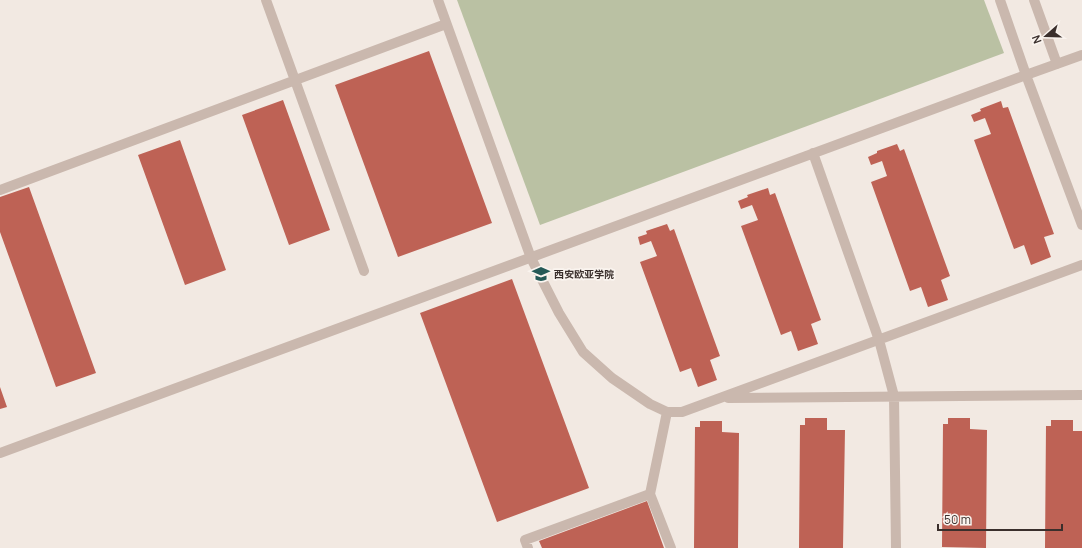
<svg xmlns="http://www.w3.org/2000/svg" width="1082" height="548" font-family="Manrope,'Noto Sans SC',sans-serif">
<rect width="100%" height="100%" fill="#f2e9e2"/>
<path fill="#bac1a3" d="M457 0H984L1004 53 540 225Z"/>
<path fill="#be6255" d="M429 51 492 223 398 257 335 85Z
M283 100 330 230 289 245 242 115Z
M1001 101 1003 108 1008 107 1054 234 1044 237 1051 257 1031 265 1024 245 1014 249 974 140 991 134 985 118 974 122 971 115 981 111 980 109Z
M180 140 226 270 185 285 138 155Z
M897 144 900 151 904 149 950 276 941 280 948 300 928 307 921 287 910 291 871 182 887 176 882 161 871 165 868 157 877 153V151Z
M29 187 96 373 56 387 0 232V197Z
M768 188 770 195 775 193 821 320 811 324 818 344 798 351 791 331 781 335 741 226 758 220 752 205 741 209 738 201 748 197 747 195Z
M667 224 670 231 674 229 720 356 710 360 717 380 698 387 691 368 680 372 640 262 657 256 651 241 640 245 638 237 647 234 646 231Z
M512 279 589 488 497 522 420 313Z
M0 387 7 407 0 409Z
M805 418H827V430H845L843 548H799L800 425H805Z
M948 418H970V429L987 430 986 548 942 547 943 424H948Z
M1051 420H1073V431H1082V548H1045L1046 426H1051Z
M700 421H722V432L739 433 738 548H694L695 427H700Z
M647 501 664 548H542L539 541Z"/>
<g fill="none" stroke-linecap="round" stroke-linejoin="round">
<path stroke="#cab8ae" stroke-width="10" d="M266 0 364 271
M438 0 531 258 559 313 583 352 612 378 650 404 667 412H682L1082 265
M1034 0 1057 64
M1082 55 1026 75 1082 225
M813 153 879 340 894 396 896 548
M0 190 446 24
M728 398 1082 395
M0 453 1026 75 1000 0
M650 494 667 412
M528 548 525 540 650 494 671 548"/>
</g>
<defs>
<g id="university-bare" transform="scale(1.38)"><path d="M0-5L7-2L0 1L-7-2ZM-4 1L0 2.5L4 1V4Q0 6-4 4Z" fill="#245956" stroke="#faf4ef" stroke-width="2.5" paint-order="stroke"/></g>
</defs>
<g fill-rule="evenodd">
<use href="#university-bare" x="541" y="274"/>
</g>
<g text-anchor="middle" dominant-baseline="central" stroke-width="3.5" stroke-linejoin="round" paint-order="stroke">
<g font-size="10" font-weight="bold" fill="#3a2f2c" stroke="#faf4ef" text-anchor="start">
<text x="554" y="274">西安欧亚学院</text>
</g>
</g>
<g transform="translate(1046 36) rotate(250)" stroke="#faf4ef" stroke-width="3" paint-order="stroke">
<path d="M0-3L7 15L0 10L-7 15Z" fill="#3a2f2c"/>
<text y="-6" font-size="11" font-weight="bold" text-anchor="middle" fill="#3a2f2c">N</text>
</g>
<path d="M938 524v6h124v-6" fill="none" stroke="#3a2f2c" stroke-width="2"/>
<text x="944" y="524" font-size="12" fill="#3a2f2c" stroke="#faf4ef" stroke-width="3" paint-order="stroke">50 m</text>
</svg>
